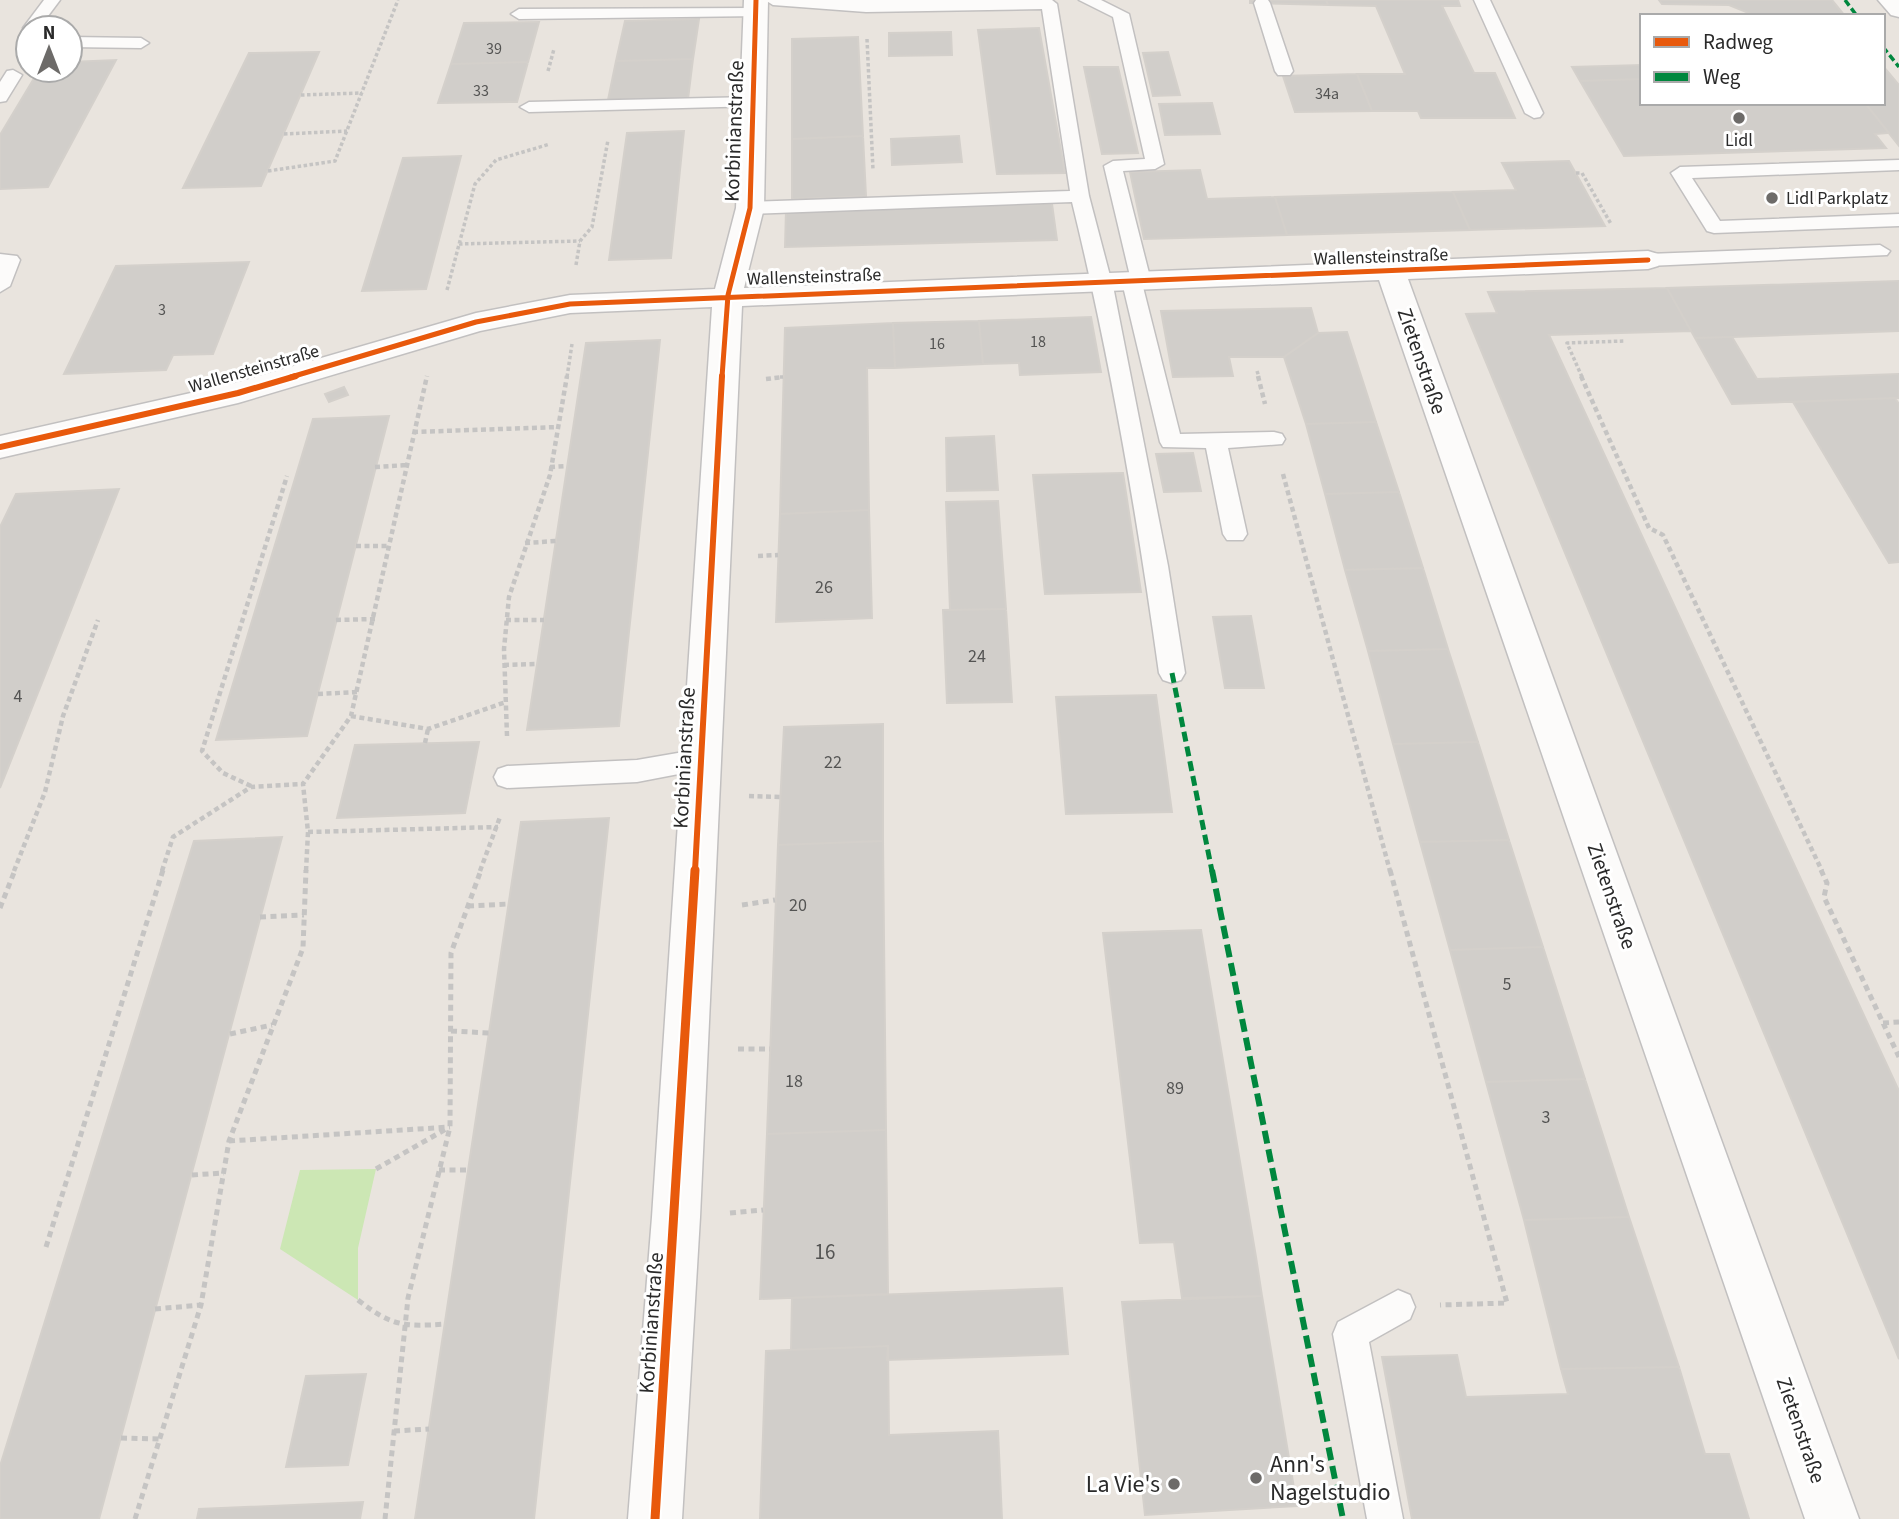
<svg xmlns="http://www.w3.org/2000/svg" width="1899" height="1519" font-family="'Source Sans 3',sans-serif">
<rect width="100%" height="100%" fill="#e9e4de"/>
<path fill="#cce7b4" d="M376 1169 358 1248V1300L280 1249 300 1170Z"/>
<path fill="#d1ceca" stroke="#d4d0cb" stroke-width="2" d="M1250 0H1326L1328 5 1250 3Z
M1326 0H1458L1460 6H1442L1474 73H1495L1515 118H1421L1418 111H1372L1357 74H1405L1376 6 1328 5Z
M1659 0H1832L1845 16H1756L1729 5 1662 4Z
M699 19 693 59 616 61 625 21Z
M539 22 528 62 451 64 464 23Z
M1039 28 1065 173 997 174 978 30Z
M951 32 952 55 889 56V33Z
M858 37 863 136 792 139V39Z
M319 52 261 186 183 188 249 53Z
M1168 52 1180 95 1153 96 1143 53Z
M693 59 688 99 608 100 616 61Z
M116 60 48 187 0 189V135L39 70H70V62Z
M528 62 517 102 438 103 451 64Z
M1642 65V79L1580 81 1572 67Z
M1883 66 1899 85V146L1865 103H1883Z
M1084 67H1118L1138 153 1102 154Z
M1357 74 1372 111 1295 112 1283 76Z
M1642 79V103H1865L1889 133 1875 134 1886 148 1624 156 1580 81Z
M1212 103 1220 134 1165 135 1159 104Z
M684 131 671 258 609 260 627 133Z
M863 136 866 196 792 199V139Z
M959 136 962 162 892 165 891 139Z
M461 156 426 289 362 291 403 158Z
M1569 161 1605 226 1470 230 1453 192 1516 190 1502 163Z
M1200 170 1207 199 1275 197 1287 235 1144 239 1130 172Z
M1453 192 1470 230 1287 235 1275 197Z
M1052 204 1057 240 785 247 786 210Z
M249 262 213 354 173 355 166 370 64 374 116 266Z
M1899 281V331L1732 337 1695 338 1667 288Z
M1667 288 1691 331 1549 335 1899 1091V1359L1466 314 1497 313 1488 292Z
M1311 308 1318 333 1284 357H1229L1233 376 1173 377 1161 311Z
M1091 317 1101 372 1020 375 1019 363 983 364 979 321Z
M979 321 983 364 895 368 893 323Z
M893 323 895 368H867L869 510 780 514 785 328Z
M1347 332 1376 422 1306 424 1284 357 1318 333Z
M1732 337 1757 379 1899 374V398L1732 404 1695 338Z
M660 340 619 726 527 730 586 343Z
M344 387 348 395 329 402 325 394Z
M1895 398 1899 404V562L1889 563 1793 402Z
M389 416 307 736 216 740 313 419Z
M1376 422 1399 492 1325 494 1306 424Z
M994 436 998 490 947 491 946 438Z
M1193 453 1201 491 1164 492 1156 454Z
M1123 473 1141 592 1045 594 1033 475Z
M119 489 73 605 0 788V527L16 494Z
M1399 492 1423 568 1345 570 1325 494Z
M998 501 1006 609 950 610 946 502Z
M869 510 872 618 776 622 780 514Z
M1423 568 1448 649 1368 651 1345 570Z
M1006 609 1012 702 947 703 943 610Z
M1251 616 1264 688H1225L1213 617Z
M1448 649 1478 742 1393 744 1368 651Z
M1156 695 1172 812 1066 814 1056 697Z
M883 724V841L778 845 784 727Z
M479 742 465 813 337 818 355 745Z
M1478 742 1509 840 1420 842 1393 744Z
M609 818 534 1519H415L521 822Z
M282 837 99 1519H0V1466L194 841Z
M1509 840 1543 947 1450 950 1420 842Z
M883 841 886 1130 767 1134 778 845Z
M1201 930 1256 1257 1262 1296 1182 1298 1174 1242 1140 1243 1103 933Z
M1543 947 1585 1079 1486 1082 1450 950Z
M1585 1079 1629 1217 1524 1220 1486 1082Z
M886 1130 888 1294 760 1299 767 1134Z
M1629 1217 1679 1367 1561 1369 1524 1220Z
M1062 1288 1068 1354 887 1360 888 1346 791 1350 792 1298Z
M1262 1296 1297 1506 1145 1515 1122 1302Z
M888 1346 889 1435 998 1431 1002 1519H760L766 1351Z
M1457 1355 1466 1397 1568 1394 1561 1369 1679 1367 1705 1454H1729L1749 1519H1412L1382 1357Z
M366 1374 348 1465 286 1467 306 1376Z
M363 1502 360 1519H197L199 1509Z"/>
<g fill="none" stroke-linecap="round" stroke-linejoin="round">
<g stroke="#c2c0c0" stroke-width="3">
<path id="service" d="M44 0H60L39 28H28V32L25 31 23 28Z
M765 0H1052L1057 4 1089 196 1114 291 1168 566 1185 673 1181 680 1172 683 1163 680 1159 673C1137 515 1110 357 1072 202L750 214 741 208 750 202 1070 191 1042 9 866 12 773 5Z
M1079 0H1101L1129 14 1164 164 1155 169 1123 171 1151 281 1143 287 1180 434 1274 432 1282 434 1285 439 1282 444 1228 448 1247 534 1243 540H1227L1223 534 1206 448 1163 447 1160 442 1122 282 1130 276 1104 166 1113 161 1145 159 1113 17Z
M1256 0H1268L1270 3 1293 71 1290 75H1278L1275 71 1254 3Z
M1474 0H1490L1543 113 1540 117 1534 118 1525 113Z
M755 8 763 13 761 16 519 19 511 14 519 9Z
M70 37 141 38 149 43 141 48 70 47Z
M13 70 22 75 6 101 0 102V82L7 71Z
M753 97 762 102 759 106 529 112 520 107 529 102Z
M1899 160V170L1692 178 1720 221 1899 214V226L1714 233 1707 231 1671 173 1680 167Z
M1880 245 1890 251 1887 255 1648 266 1638 260 1648 254Z
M0 254 17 256 20 260 10 286 0 292Z
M701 749 710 752 714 760 710 768 637 782 507 788 498 785 494 777 498 769 507 766 637 760Z
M1398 1290 1410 1295 1415 1307 1410 1319 1369 1342 1403 1519H1367L1333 1334 1338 1322Z"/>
</g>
<g stroke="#c2c0c0" stroke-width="3">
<path id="minor" d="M744 0H768L764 208 744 288 1648 251 1658 254 1662 260 1658 266 1648 269 1408 279 1859 1519H1805L1379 280 742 306 700 1217 682 1519H628L652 1217 712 307 570 313 480 331 238 403 0 458V436L235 383 476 313 570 295 715 289 736 208Z"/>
</g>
<g stroke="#c2c0c0" stroke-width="3">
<path id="tertiary" d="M1878 0H1899V17L1891 15Z"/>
</g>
<path stroke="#c5c4c3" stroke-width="3.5" stroke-dasharray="3.5 2.5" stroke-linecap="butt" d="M867 39 873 170
M548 71 554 49
M301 95 362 93
M284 134 347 131
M268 171 335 161 398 0
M1576 173H1582L1611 224
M459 244 580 241
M576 265 580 241 592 227 608 140
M447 290 475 184 496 160 550 144
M1257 371 1259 377
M567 377 572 344
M780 377H783
M1582 377 1567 343 1624 341"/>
<path stroke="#c5c4c3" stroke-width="4.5" stroke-dasharray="5 3.5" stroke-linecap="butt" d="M1258 376 1265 404
M1581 376 1649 528 1663 535 1822 871
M766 379 783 377
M413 432 559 427
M375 467 407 465
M550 467 567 466
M1283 474 1390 871
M525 543 556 541
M356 546H390
M758 556 778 555
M336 620 375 619
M506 620H544
M504 665 537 664
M318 694 357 692
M351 716 428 729 506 702
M507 736 504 649 509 597 550 475 567 376
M425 743 428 729
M251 786 223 773 202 751 287 476
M749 796 781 797
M308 832 498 827
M14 871 45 792 63 716 98 620
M162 871 173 837 251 787 303 784
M306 871 308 832 303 784 351 716 427 376
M480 871 500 817"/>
<path stroke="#c5c4c3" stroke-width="5" stroke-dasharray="6 4.5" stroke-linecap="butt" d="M1390 870 1507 1303 1440 1305
M1821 870 1827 883 1824 897 1899 1057
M742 905 775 900
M468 906 508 904
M0 908 15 870
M260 917 304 915
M1883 1023 1899 1022
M451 1031 489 1033
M230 1034 272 1025
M738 1049H770
M229 1141 450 1127
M376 1169 446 1129
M439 1170H468
M192 1175 224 1173
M730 1213 763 1210
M46 1247 163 870
M358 1300C391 1326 404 1327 445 1324
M155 1309 201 1305
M394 1431 429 1429
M121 1438 159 1439
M135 1519 201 1305 229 1141 303 948 306 870
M385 1519 408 1298 450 1127 451 953 481 870"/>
<use href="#service" fill="#fcfbfa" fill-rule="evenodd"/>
<use href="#minor" fill="#fcfbfa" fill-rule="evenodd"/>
<use href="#tertiary" fill="#fcfbfa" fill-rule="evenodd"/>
<path stroke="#00873e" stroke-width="3.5" stroke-dasharray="7 3.5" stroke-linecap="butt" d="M1845 0 1857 16
M1883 47 1899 67"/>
<path stroke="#00873e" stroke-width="5" stroke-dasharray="10 5" stroke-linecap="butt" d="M1172 673 1212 871"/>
<path stroke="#00873e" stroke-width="6" stroke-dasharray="13 6" stroke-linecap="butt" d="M1212 870 1343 1519"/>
<g stroke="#fff" stroke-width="9">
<path id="cycleway-far2" d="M291 377 476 322 570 304 1648 260
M722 377 728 295 750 208 756 0"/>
</g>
<g stroke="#fff" stroke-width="10">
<path id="cycleway-far1" d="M0 447 238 393 296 376
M695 871 722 376"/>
</g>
<g stroke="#fff" stroke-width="13">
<path id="cycleway" d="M655 1519 695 870"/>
</g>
<use href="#cycleway-far2" stroke="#e8590c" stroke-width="5"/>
<use href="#cycleway-far1" stroke="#e8590c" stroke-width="6"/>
<use href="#cycleway" stroke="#e8590c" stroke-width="9"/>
</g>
<g fill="#6d6b69" stroke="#fff" stroke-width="2.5">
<circle cx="1739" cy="118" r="7"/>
<circle cx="1772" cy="198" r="7"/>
<circle cx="1256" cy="1478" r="7"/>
<circle cx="1174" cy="1484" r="7"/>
</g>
<g text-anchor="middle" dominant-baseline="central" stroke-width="6" stroke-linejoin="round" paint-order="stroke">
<g font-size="16" fill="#545453">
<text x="494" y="49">39</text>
<text x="481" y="91">33</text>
<text x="1327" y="94">34a</text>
<text x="162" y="310">3</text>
<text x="1038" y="342">18</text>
<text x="937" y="344">16</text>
</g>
<g font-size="18" fill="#2a2a2a" stroke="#fff">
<text x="1739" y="140">Lidl</text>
<text x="1786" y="198" text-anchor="start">Lidl Parkplatz</text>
</g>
<g font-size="18" fill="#2a2a2a" stroke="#fff">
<text transform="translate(1381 257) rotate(-2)">Wallensteinstraße</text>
<text transform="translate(814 277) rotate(-2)">Wallensteinstraße</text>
<text transform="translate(254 369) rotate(-16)">Wallensteinstraße</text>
</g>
<g font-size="18" fill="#545453">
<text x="824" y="587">26</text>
<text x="977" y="656">24</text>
<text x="18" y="696">4</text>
<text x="833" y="762">22</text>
<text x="798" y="905">20</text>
<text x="1507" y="984">5</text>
<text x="794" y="1081">18</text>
<text x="1175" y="1088">89</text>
<text x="1546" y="1117">3</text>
</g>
<g font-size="21" fill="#2a2a2a" stroke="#fff">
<text transform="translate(734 131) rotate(-88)">Korbinianstraße</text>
<text transform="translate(1422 361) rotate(71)">Zietenstraße</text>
<text transform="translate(684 758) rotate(-87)">Korbinianstraße</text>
<text transform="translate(1612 896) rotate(71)">Zietenstraße</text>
<text transform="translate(651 1323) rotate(-86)">Korbinianstraße</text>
<text transform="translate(1801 1430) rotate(71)">Zietenstraße</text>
</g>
<g font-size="21" fill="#545453">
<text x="825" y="1252">16</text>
</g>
<g font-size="24" fill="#2a2a2a" stroke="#fff" text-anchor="start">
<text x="1270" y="1464">Ann's<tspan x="1270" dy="28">Nagelstudio</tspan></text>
<text x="1160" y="1484" text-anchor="end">La Vie's</text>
</g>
</g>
<rect x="1640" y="14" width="245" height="91" fill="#ffffff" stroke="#aaaaaa" stroke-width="2"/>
<rect x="1654" y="37" width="35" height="10" fill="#e8590c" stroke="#aaaaaa" stroke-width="2"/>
<text x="1703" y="49" font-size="21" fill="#2a2a2a">Radweg</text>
<rect x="1654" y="72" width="35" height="10" fill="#00873e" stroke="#aaaaaa" stroke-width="2"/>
<text x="1703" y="84" font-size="21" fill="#2a2a2a">Weg</text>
<g transform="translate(49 49)"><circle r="33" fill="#ffffff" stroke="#aaaaaa" stroke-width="2"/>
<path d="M0-5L12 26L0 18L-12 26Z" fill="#6d6b69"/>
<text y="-10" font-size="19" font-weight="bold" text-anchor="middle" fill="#2a2a2a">N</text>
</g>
</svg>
